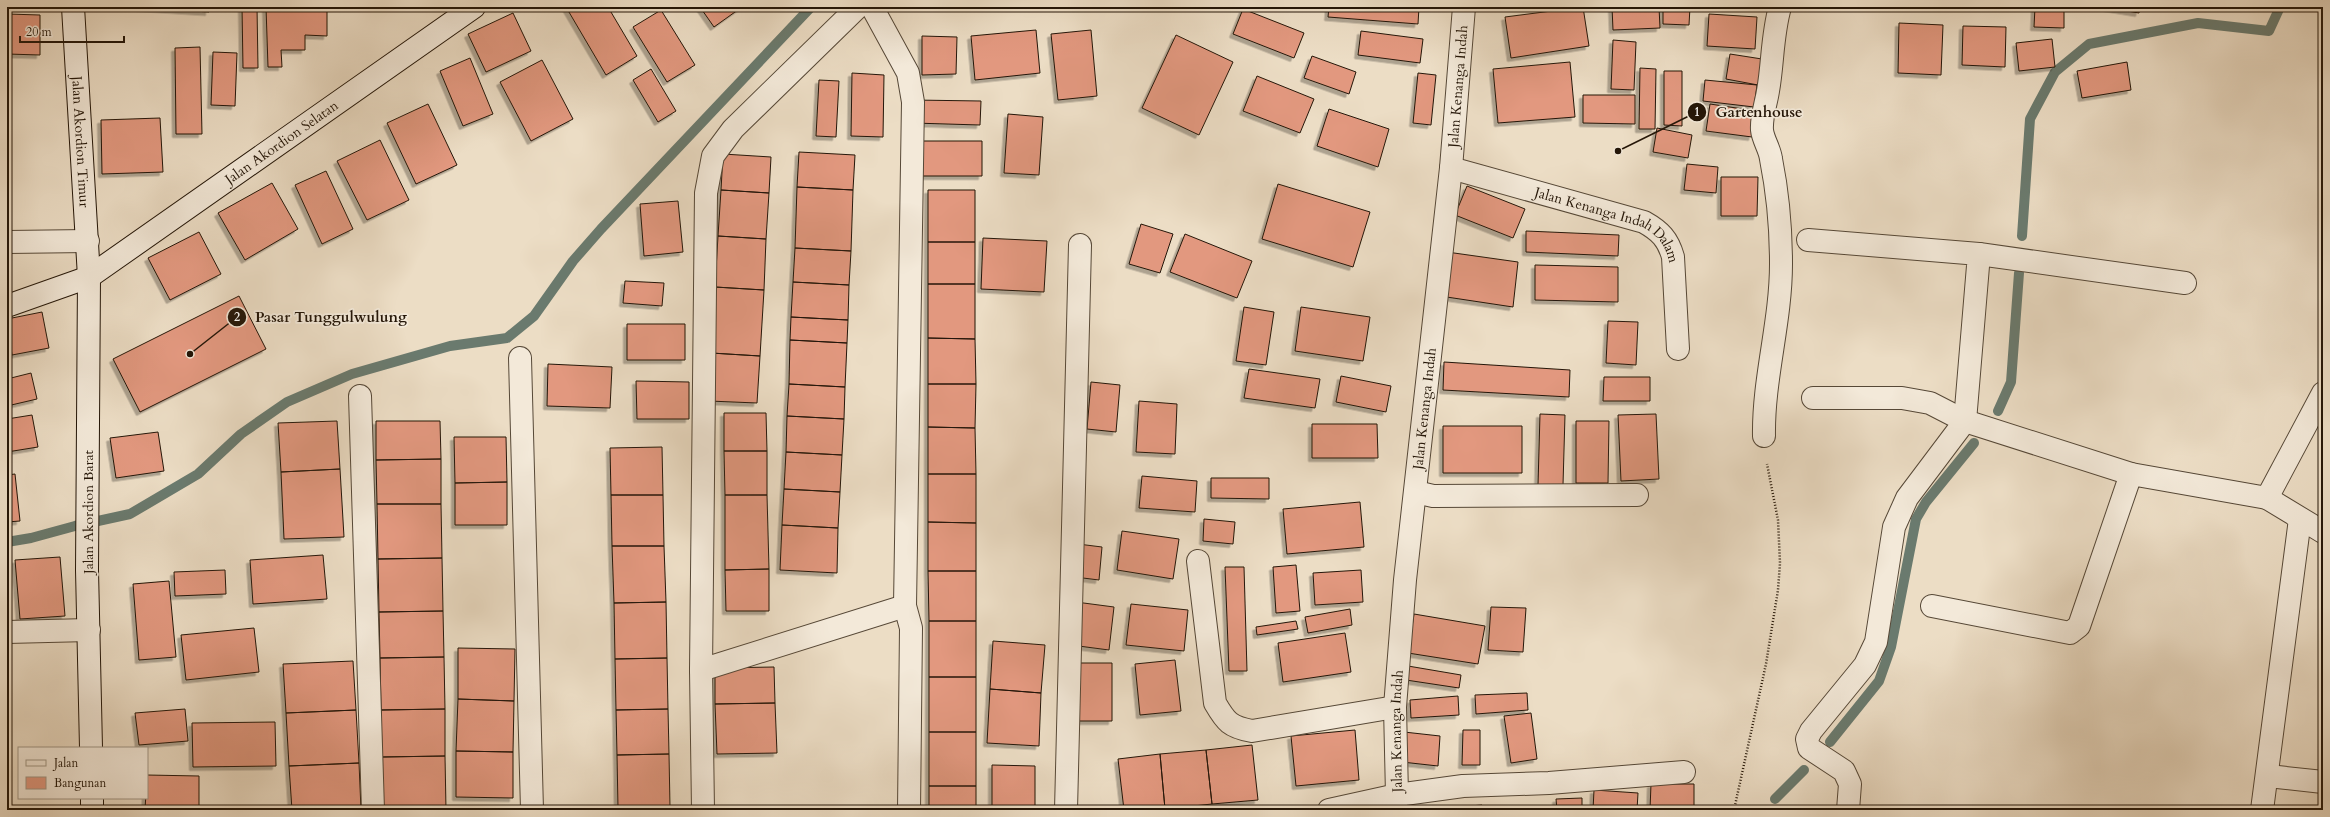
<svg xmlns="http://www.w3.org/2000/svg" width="2330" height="817" font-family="Cardo,serif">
<defs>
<filter id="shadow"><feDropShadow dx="-3.5" dy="3.5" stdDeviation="0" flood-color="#0004"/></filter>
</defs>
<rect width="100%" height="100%" fill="#ecddc5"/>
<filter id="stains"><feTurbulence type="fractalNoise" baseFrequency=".005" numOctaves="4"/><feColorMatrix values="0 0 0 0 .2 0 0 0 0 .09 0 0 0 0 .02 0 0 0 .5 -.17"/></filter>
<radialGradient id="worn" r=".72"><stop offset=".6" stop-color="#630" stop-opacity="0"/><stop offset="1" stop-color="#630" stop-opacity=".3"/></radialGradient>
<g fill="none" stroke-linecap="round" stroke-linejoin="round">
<path stroke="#6a7a6e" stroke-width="10" d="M2022 236 2030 119 2055 72 2089 44 2198 23 2269 31 2280 7
M1998 411 2011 382 2019 273
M7 542 31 538 75 526 130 514 198 474 241 434 287 402 352 374 450 346 507 338 534 316 573 261 601 229 811 7
M1830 742 1879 681 1891 647 1916 519 1926 502 1974 443
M1775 799 1804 770"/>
</g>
<path fill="#e2987f" stroke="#241608" filter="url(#shadow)" d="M131 7H209V12Z
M242 7H257L258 68H243Z
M266 7H327V36L305 35V50H281L282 67H268Z
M566 7H608L637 56 606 75Z
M700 7H742L714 27Z
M1329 7H1419L1418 24 1328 17Z
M1583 7 1589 46 1511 58 1505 17Z
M1612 7H1659L1660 28 1613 30Z
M1663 7H1690L1689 25 1663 24Z
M2035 7H2064V28L2034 27Z
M2103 7H2140L2139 13Z
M1243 9 1304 33 1294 58 1233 34Z
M661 10 695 65 667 82 633 27Z
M513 13 531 51 486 72 468 34Z
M7 14 40 15V55L7 54Z
M1709 14 1757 17 1755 49 1707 46Z
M1899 23 1943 25 1941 75 1898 73Z
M1963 26 2006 27 2005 67 1962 65Z
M1036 30 1040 73 975 80 971 36Z
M1091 30 1097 96 1058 100 1051 34Z
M1361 31 1423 39 1420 63 1358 55Z
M1176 35 1233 62 1199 135 1142 108Z
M922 36 957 37 956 74 922 75Z
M2052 39 2055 67 2019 71 2016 43Z
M1613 40 1636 42 1634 90 1611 89Z
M200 47 202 134H176L175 48Z
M213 52 237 53 235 106 211 105Z
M1730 54 1762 59 1758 85 1726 79Z
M1312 56 1356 72 1349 94 1304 78Z
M470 58 493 114 463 126 440 71Z
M542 60 573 119 531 141 500 82Z
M1570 62 1575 117 1498 123 1493 69Z
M2127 62 2131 90 2082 98 2077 71Z
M1640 68 1656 69 1655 129H1639Z
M651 69 676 111 658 122 633 80Z
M1664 71H1682V126L1664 125Z
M852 73 884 75 883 137 851 136Z
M1418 73 1436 75 1431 125 1413 123Z
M1257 76 1314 99 1300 133 1243 111Z
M819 80 839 81 836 137 816 136Z
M1705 80 1757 85 1754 107 1703 101Z
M1583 95H1635V124L1583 123Z
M913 100 981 101 980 125 913 123Z
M428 104 457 165 416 184 387 123Z
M1710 104 1756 111 1752 137 1706 131Z
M1329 109 1389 129 1378 167 1317 146Z
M1008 114 1043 117 1039 175 1004 173Z
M160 118 163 172 102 174 101 120Z
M1657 128 1692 135 1688 158 1653 152Z
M380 140 409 200 367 220 337 161Z
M921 141H982V176H921Z
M799 152 855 155 853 190 797 187Z
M723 154 771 157 769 193 721 190Z
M1687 164 1718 167 1716 193 1684 190Z
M326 171 353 229 322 244 295 185Z
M1721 177H1758L1757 216H1721Z
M272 183 298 229 245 260 218 213Z
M1278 184 1370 212 1353 267 1262 239Z
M1467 186 1525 209 1513 238 1455 215Z
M797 187 853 190 851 251 795 248Z
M721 190 769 193 766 239 718 236Z
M928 190H975V242H928Z
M678 201 683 252 644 256 640 204Z
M1141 224 1173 234 1160 273 1129 264Z
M1526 231 1619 235 1618 256 1526 252Z
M199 232 221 274 170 300 148 258Z
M1185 234 1252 261 1237 298 1170 272Z
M718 236 766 239 764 290 715 287Z
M983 238 1047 241 1044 292 981 289Z
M928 242H975V284H928Z
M795 248 851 251 849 285 793 282Z
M1447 252 1518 262 1513 307 1440 296Z
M1535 265 1618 267V302L1535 300Z
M625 281 664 283 662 306 623 303Z
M793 282 849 285 848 320 791 317Z
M928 284H975V339L928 338Z
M715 287 764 290 760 356 711 353Z
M239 296 266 349 140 412 113 359Z
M1244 307 1274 312 1266 365 1236 361Z
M1301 307 1370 317 1363 361 1295 351Z
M42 312 49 348 12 355 7 319Z
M791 317 848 320 847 343 790 340Z
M1608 321 1638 322 1636 365 1606 363Z
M627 324H685V360H627Z
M928 338 975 339 976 384H928Z
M790 340 847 343 845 387 789 384Z
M711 353 760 356 757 403 709 401Z
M1444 362 1570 370 1569 397 1443 390Z
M548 364 612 367 610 408 547 406Z
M1249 369 1320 379 1315 408 1244 398Z
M31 373 37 399 7 406V379Z
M1341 376 1391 386 1386 412 1336 402Z
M1604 377H1650V401H1603Z
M636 381 689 382V419H637Z
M1091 382 1120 385 1116 432 1087 429Z
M789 384 845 387 844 419 787 416Z
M928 384H976L975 428 928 427Z
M1139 401 1177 404 1175 454 1136 452Z
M724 413H766L767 451H724Z
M1540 414 1565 415 1563 485H1538Z
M1656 414 1659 479 1621 481 1618 415Z
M32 415 38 447 7 452V419Z
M787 416 844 419 842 455 786 452Z
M337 421 340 469 281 472 278 423Z
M376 421H440L441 459 376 460Z
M1576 421H1609L1608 483H1576Z
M1312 424H1377L1378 458H1312Z
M1443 426H1522V473H1443Z
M928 427 975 428 976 474H928Z
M158 432 164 471 116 478 110 438Z
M454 437H506L507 482 455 483Z
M662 447 663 495H611L610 448Z
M724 451H767V495H725Z
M786 452 842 455 840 492 784 489Z
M441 459V504H377L376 460Z
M340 469 344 537 284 539 281 472Z
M15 474 20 521 7 522V475Z
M928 474H976V523L928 522Z
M1142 476 1197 481 1195 512 1139 508Z
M1211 478H1269V499L1211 498Z
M507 482V525H455V483Z
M784 489 840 492 838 528 782 525Z
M611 495H663L664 546H612Z
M725 495H767L769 569 725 570Z
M1360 502 1364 547 1287 554 1283 509Z
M377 504H441L442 558 378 559Z
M1204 519 1235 522 1233 544 1203 541Z
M928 522 976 523V571H928Z
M782 525 838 528 837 573 780 570Z
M1122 531 1179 539 1173 579 1117 570Z
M1078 544 1102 547 1099 580 1075 577Z
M612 546H664L666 602 614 603Z
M323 555 327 599 253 604 250 560Z
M60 557 65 616 20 619 15 560Z
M442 558 443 611 379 612 378 559Z
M1296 565 1300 611 1276 613 1273 567Z
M1225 567H1244L1247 671H1229Z
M769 569V611H726L725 570Z
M225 570 226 594 175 596 174 572Z
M1361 570 1363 602 1315 605 1313 573Z
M928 571H976V621H929Z
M169 581 176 657 139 660 133 584Z
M666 602 667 658 615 659 614 603Z
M1076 602 1114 607 1109 650 1071 645Z
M1131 604 1188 610 1184 651 1126 645Z
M1491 607 1526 608 1523 652 1488 650Z
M1350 609 1352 625 1308 633 1305 617Z
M443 611 444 657 380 658 379 612Z
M1414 614 1485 626 1478 664 1408 653Z
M929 621H976V677H929Z
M1296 621 1298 629 1257 635 1256 627Z
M254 628 259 672 186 680 181 635Z
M1345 633 1351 672 1283 682 1278 643Z
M993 641 1045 645 1041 693 990 689Z
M458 648 515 649 514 701 458 699Z
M444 657 445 709 381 710 380 658Z
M667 658 668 709 616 710 615 659Z
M1175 660 1181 711 1140 715 1135 664Z
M353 661 356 710 286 713 283 664Z
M1076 663H1112V721H1076Z
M1408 666 1461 675 1459 688 1406 680Z
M774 667 775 703 715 704V668Z
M929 677H976V732H929Z
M990 689 1041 693 1039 746 987 743Z
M1527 693 1528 710 1476 714 1475 695Z
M1458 696 1459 715 1411 718 1410 700Z
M458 699 514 701 513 752 456 751Z
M775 703 777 753 717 754 715 704Z
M185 709 188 741 139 745 135 713Z
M445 709V756L382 757 381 710Z
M668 709 669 754 617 755 616 710Z
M356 710 359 763 289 766 286 713Z
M1531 713 1537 759 1511 763 1504 716Z
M275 722 276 766 193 767 192 723Z
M1355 730 1359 780 1296 786 1291 736Z
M1463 730H1480V765H1462Z
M929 732H976V786H929Z
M1404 732 1440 736 1438 766 1402 762Z
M1252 745 1258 800 1212 804 1206 750Z
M1206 750 1212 804 1165 809 1160 754Z
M456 751 513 752V798L456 797Z
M669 754 670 807 618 808 617 755Z
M1160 754 1165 809 1124 810 1118 759Z
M445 756 446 810H382V757Z
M359 763 361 810H292L289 766Z
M992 765 1035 766V810H992Z
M147 775 199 776V810H145Z
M1651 784H1694V810H1650Z
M929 786H976V810H929Z
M1594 790 1638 793 1637 810H1593Z
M1582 798V810H1557L1556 799Z
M1482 805V810H1418Z
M670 807V810H618V808Z"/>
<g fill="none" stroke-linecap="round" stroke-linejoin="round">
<g stroke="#564837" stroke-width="24">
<g id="street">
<path d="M872 7 908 73 913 102 905 606 911 628 909 810"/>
<path id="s1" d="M1451 168 1644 222C1660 231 1668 239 1673 257L1678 349"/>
<path d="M1808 240 1979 254 1965 421 1907 498 1894 527 1876 642 1865 665 1811 731 1807 739 1809 748 1844 771 1850 784 1848 810"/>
<path d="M7 242 88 241"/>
<path d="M1979 254 2185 283"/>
<path d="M520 358 532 810"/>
<path d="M360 396 373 810"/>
<path d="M1813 398H1902L1930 403 1965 421 2131 474"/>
<path d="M1764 436C1763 379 1781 322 1781 264 1781 229 1778 194 1771 159 1770 149 1763 140 1762 130 1761 117 1766 104 1768 91 1773 63 1772 35 1780 7"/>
<path d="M1416 492 1433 496 1637 495"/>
<path d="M2267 498 2323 532"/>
<path d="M1198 561 1215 703C1226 722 1230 727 1252 731L1395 707"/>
<path d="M1932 606 2070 633 2079 626 2131 474 2267 498 2323 393"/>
<path d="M7 632 89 630"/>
<path d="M701 670 905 606"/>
<path d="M2268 776 2323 782"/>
<path d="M703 810 701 670 706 193 713 156 733 129 858 7"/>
<path d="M1066 810 1080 245"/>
<path d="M1329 810 1397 795 1463 786 1549 783 1684 772"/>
<path id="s2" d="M1395 810 1397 795 1395 707 1405 580 1451 168 1464 7"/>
<path d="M2262 810 2300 519"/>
</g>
</g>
<g stroke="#241608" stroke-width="24">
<g id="secondary">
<path id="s3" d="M73 7 89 277 87 570 91 748"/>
<path id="s4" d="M7 306 89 277 474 7"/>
<path d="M92 798V810"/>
</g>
</g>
<path stroke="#241608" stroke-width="2.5" stroke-dasharray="1 2" stroke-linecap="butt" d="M1734 810 1766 664 1778 590 1780 563 1778 520 1767 464"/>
<use href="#street" stroke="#f3e9d9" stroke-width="22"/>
<use href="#secondary" stroke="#f3e9d9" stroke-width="22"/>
</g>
<g text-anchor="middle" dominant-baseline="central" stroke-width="3.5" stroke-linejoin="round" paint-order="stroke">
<g font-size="14" fill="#241608" stroke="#f3e9d9">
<text stroke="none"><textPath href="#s2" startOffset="727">Jalan Kenanga Indah</textPath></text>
<text stroke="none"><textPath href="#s3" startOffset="135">Jalan Akordion Timur</textPath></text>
<text stroke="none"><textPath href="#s4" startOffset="322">Jalan Akordion Selatan</textPath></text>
<text stroke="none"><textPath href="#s1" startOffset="170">Jalan Kenanga Indah Dalam</textPath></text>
<text stroke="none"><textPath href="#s2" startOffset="403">Jalan Kenanga Indah</textPath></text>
<text transform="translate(88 512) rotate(-90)">Jalan Akordion Barat</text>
<text stroke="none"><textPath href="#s2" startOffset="79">Jalan Kenanga Indah</textPath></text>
</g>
</g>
<path fill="none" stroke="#241608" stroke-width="1.5" d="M1618 151L1697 112M190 354L237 317"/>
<g fill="#241608" stroke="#f3e9d9" stroke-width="1.5">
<circle cx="1618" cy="151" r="4"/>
<circle cx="190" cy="354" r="4"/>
<circle cx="1697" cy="112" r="10"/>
<circle cx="237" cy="317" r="10"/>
</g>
<g font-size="12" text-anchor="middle" font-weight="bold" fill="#fff">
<text x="1697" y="116">1</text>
<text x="237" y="321">2</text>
</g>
<g font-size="15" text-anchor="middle" font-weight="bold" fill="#241608" stroke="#f3e9d9" stroke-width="3.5" stroke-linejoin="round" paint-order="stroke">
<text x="1759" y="117">Gartenhouse</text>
<text x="331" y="322">Pasar Tunggulwulung</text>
</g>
<rect width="2330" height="817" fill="none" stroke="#ecddc5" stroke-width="24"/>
<rect x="8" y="8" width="2314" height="801" fill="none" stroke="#241608" stroke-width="2"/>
<rect x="12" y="12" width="2306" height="793" fill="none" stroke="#241608"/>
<rect x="18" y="747" width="130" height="52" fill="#f3e9d9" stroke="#a09585"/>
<rect x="26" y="760" width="20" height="6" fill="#f3e9d9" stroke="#a09585"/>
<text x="54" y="767" font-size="12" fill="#241608">Jalan</text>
<rect x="26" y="777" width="20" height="12" fill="#e2987f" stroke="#a09585"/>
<text x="54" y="787" font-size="12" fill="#241608">Bangunan</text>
<path d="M20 36v6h104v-6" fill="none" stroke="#241608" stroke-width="2"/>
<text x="26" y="36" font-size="12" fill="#241608" stroke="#f3e9d9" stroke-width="3" paint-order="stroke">20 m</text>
<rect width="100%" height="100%" filter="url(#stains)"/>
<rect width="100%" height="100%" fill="url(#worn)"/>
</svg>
